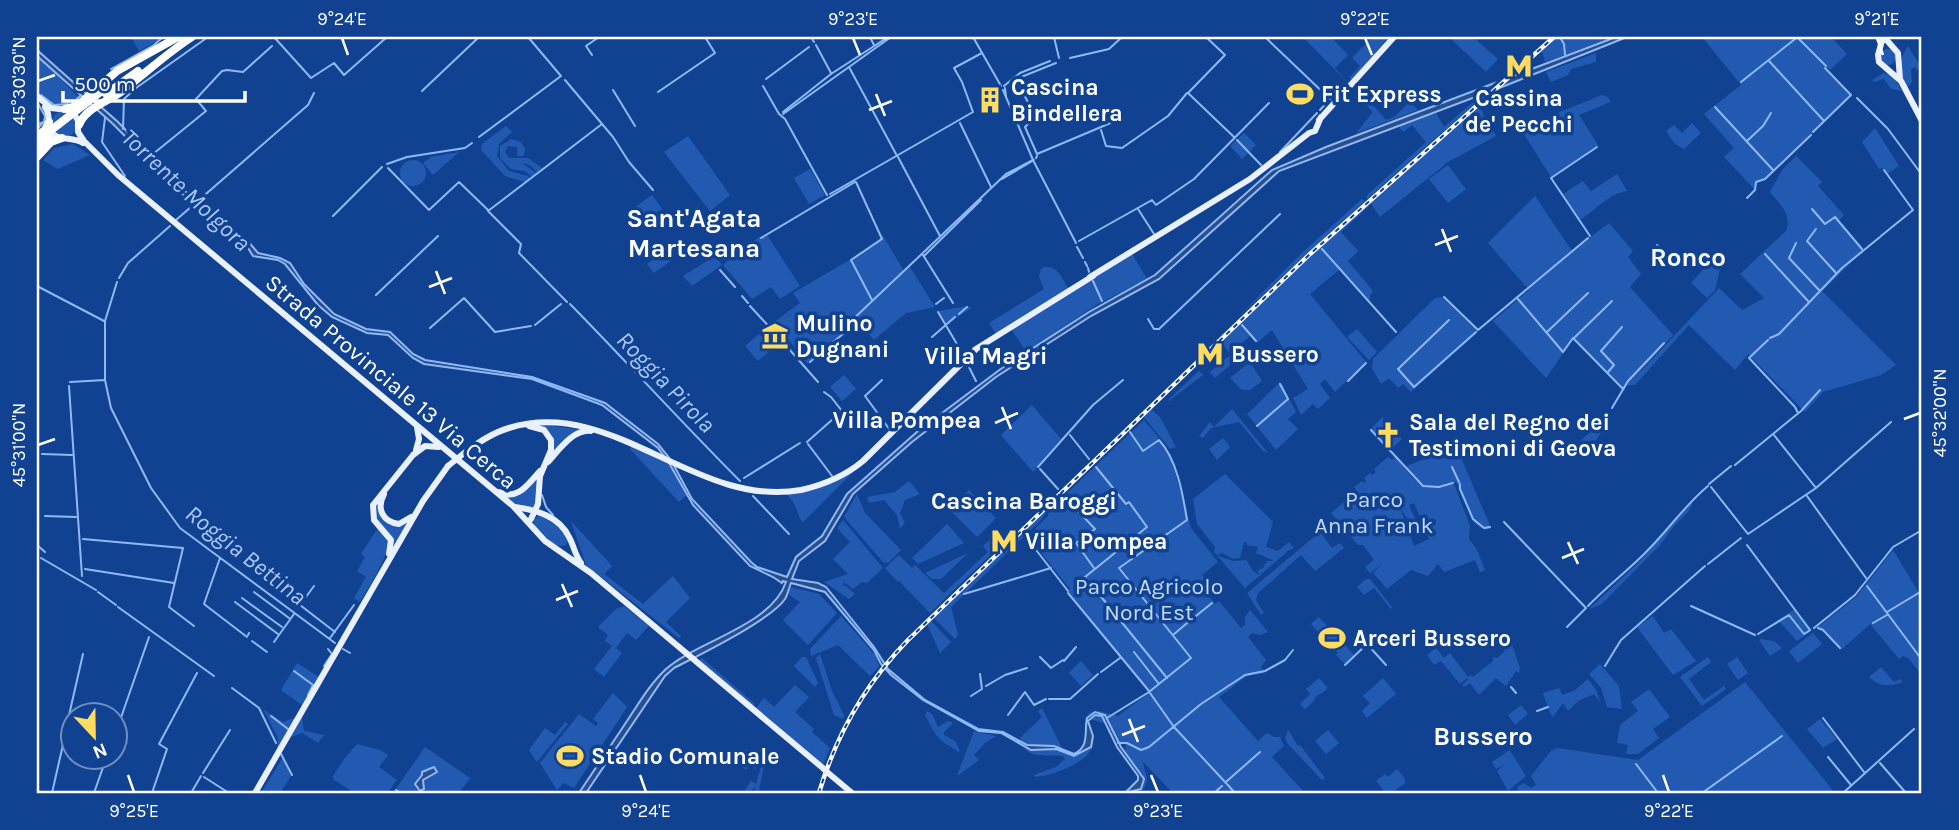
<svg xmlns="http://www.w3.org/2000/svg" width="1959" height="830" font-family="Karla,sans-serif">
<rect width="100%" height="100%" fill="#114292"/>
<path fill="#235ab1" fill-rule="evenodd" d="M131 37H158L159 40 139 51Z
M1303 37H1331L1348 55 1335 68 1348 83Z
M1372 37H1386V40L1352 80 1349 78 1360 66 1352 58Z
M1449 37H1473L1498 59 1486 72Z
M1556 37H1615L1545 62 1541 49Z
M1702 37H1831L1847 54 1830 70 1825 65 1824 68 1850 95 1765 180 1757 183 1755 190 1724 157 1734 148 1704 114 1741 85Z
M1908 46 1921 67 1917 70 1914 67 1911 70 1912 82 1907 89C1900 75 1898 60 1908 46Z
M1880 57a8 8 0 1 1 16 0a8 8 0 1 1-16 0Z
M1596 53V62L1571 69 1568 75 1551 82 1546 72Z
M37 55 81 100 74 104 53 107 37 93Z
M1884 73 1892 74 1902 91 1891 89 1884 79 1874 82 1872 80Z
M1602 95 1608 97 1610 102 1579 115 1598 145 1551 177 1520 128Z
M1478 98 1479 100 1367 199 1366 196 1426 142 1412 125 1403 132 1398 125 1435 111 1444 127Z
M1481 101 1483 105 1480 108 1496 136 1448 162 1380 217 1370 202Z
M1410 102 1418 110 1356 133 1373 112 1367 106 1371 103 1386 120 1394 117Z
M51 124a13 13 0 1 1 26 0a13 13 0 1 1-26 0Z
M1692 123 1701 133 1684 149 1675 144 1666 131 1674 125 1682 133Z
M506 126 512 132 499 144 497 156 509 171 528 176 530 178 525 182 505 176 481 150 482 144Z
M1875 128 1899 166 1887 174 1883 168 1879 169 1862 142Z
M1244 133 1256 145 1242 159 1230 146Z
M688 136 730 195 710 211 664 152Z
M511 139 521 142 525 149 524 156H517V147L508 146 505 152 509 158H528L542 168 537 172 530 165 522 163 536 173 532 177 525 171 511 169 500 158V146Z
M73 144 90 155 58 169 43 160 54 148Z
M459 152 433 175 423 163 431 157Z
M1796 156 1822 182 1818 186 1844 215 1839 220 1864 250 1822 291 1896 365 1881 375 1823 392 1805 412 1748 354 1735 370 1689 325 1635 385H1627L1624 391 1573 339 1546 378 1493 321 1529 290 1488 243 1535 196 1572 251 1609 223 1633 251 1628 257 1641 274 1630 287 1673 335 1629 384 1719 288 1742 310 1764 298 1740 274 1786 231C1792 213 1780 205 1770 192L1782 170Z
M400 173a13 13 0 1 1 26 0a13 13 0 1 1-26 0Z
M1448 165 1466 189 1448 203 1429 179Z
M810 169 825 195 809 204 794 178Z
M1617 174 1627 191C1608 194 1597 209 1580 220L1563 194 1583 181 1591 191Z
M652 195 663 210 635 230 624 215Z
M1362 199 1365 201 1235 320 1303 252Z
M1367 204 1369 206 1341 232 1358 251 1348 261 1373 291 1370 295V300L1369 301 1340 269 1310 294 1366 362 1335 392 1325 379 1320 384 1330 398 1318 409 1313 404 1301 415 1293 398 1308 389 1272 330 1257 343 1250 336 1230 353 1221 343 1212 351 1296 268Z
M767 235 800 286 780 299 771 287 752 299 723 265 759 237Z
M883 236 904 271 910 267 935 307 906 313 874 340 859 323 808 364 774 322 800 303 793 293 851 259Z
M665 252 672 260 654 273 647 264Z
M1132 254 1147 279 1098 304 1026 351 1011 329Z
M715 256 722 265 692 286 683 276Z
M1715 256 1721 264 1715 290 1707 298 1691 283Z
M1045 267C1058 266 1062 278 1068 288L996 334 989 323 1044 289 1039 276 1041 269Z
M1442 297 1478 332 1411 392 1403 384 1398 388 1389 378 1381 384 1372 368 1373 359 1435 298Z
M968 306 971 308 947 324 938 311Z
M1357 329 1377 352 1369 360 1347 337Z
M759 334 772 349 758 361 745 346Z
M1229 356 1234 362 1215 378 1210 372Z
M1250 362 1262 381 1250 390H1242L1230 378Z
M1199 371 1203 375 1169 401 1168 400Z
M844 375 856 389 842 401 830 387Z
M1281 382 1296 412 1288 419 1298 429 1276 450 1247 414C1262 402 1266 394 1281 382Z
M1032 405 1061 439 1033 472 1001 435Z
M1151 409 1160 417 1176 447 1170 449 1143 416Z
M1232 409 1268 453 1263 451 1239 422 1211 428 1203 438 1199 436 1210 422 1214 427Z
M1608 412 1611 415 1610 418 1597 439 1574 456 1570 455 1568 452 1589 433 1585 427 1588 424 1597 432Z
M1382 417 1402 439 1390 450 1371 429Z
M1144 420 1159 438 1156 441 1165 446 1170 455 1191 528 1218 562 1202 575 1211 585 1209 596 1215 604 1219 601 1241 628 1245 625V617L1250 610 1268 632 1260 635 1252 633 1248 637 1266 660 1261 667 1265 673 1247 676 1219 697 1258 741 1267 733 1274 737H1280L1284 746 1272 757 1305 793H1173L1143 762C1145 777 1152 779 1140 793H1136L1143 787V774L1135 770 1125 755 1126 745 1117 741C1108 720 1106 724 1086 718L1089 713 1099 711 1118 716 1150 692 1068 591 1070 589 1028 536 1048 516 1049 510Z
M539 424 583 430 553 456V445Z
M1223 438 1230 447 1217 460 1209 449Z
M631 445 670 462 687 495 679 502 630 449Z
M1452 447 1463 458 1462 460 1491 528 1485 530 1474 523 1456 482 1437 489 1454 484 1470 526 1469 539 1477 550 1485 570 1480 572 1475 560 1444 572 1438 564 1428 576 1411 570 1387 589 1373 573 1382 564 1370 573 1365 567 1374 560 1363 545H1358L1331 513 1357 491 1354 487 1362 481 1364 483 1366 482 1364 478 1370 473 1372 475 1376 472 1374 469 1388 457 1392 460 1395 457C1405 468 1414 483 1427 488L1419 482 1405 467ZM1414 503 1429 539 1414 546 1400 508 1411 524 1416 520 1409 505Z
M858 467 803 522C796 516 799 505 786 494L808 490Z
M1225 474 1273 522 1266 547 1278 551 1289 542 1294 548 1289 550 1245 588 1214 552 1215 547 1197 524 1193 499ZM1244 542 1247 543 1246 545 1258 547 1256 553 1274 561H1267L1263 568 1257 571 1261 576 1253 571 1246 560 1233 561 1216 555 1222 553 1233 559 1240 558Z
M539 476 535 508 517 505 504 497 518 495Z
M909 481 920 494 905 500 900 513 905 523 900 528 897 515 884 500 869 503 867 497 895 492Z
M969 490 996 518 977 537 949 509Z
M857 494 865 513 901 550 888 563 883 562 844 517Z
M377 501 384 519 408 522 393 549 373 517Z
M1692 502V505L1688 512 1674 526 1660 545 1602 604 1589 609 1639 562Z
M1047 509 1042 519 951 607 958 635 955 639 934 618Z
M540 515 561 529 568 541 566 545C553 550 543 535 534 526V519Z
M843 520 883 568 867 583 862 582 853 589 844 582 843 586H846L855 594 849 599 824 582 848 574 833 559 850 542 837 528Z
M571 521 612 566 604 574 643 604 673 576 690 598 666 622 681 636 680 639 586 565Z
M947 524 964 543 918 564 912 558Z
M378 528C383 532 387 535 388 541 390 554 367 590 360 602L354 598 366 577 357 571 365 557 361 554Z
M1320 532 1332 548 1340 543 1344 548 1315 571 1301 555 1258 593 1256 600 1264 613 1261 615 1247 593Z
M991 539 1003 543 930 613 900 582 902 580 898 582 885 568 899 555 912 568 915 565 944 593 988 552 983 546Z
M1893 550 1919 593 1922 591V675L1908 658 1903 656 1899 659 1870 624 1841 650 1824 631 1817 628 1857 596Z
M968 553 941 579H932L925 573Z
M1366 579H1370L1392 607 1391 609 1374 588 1364 595 1357 587Z
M791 587 819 594 837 613 808 645 783 620 800 602 789 595Z
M624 606 649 626 636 640 627 633 616 648 622 653 604 677 594 669 612 646 605 641 608 635 598 627 616 609Z
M1795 609 1812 630 1797 641 1778 620Z
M841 616 876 656 879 667 870 676 838 645 811 656 810 649Z
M1653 616 1664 633 1671 629 1696 661 1673 675 1637 627Z
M1319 617 1354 655 1345 664 1336 655 1338 653 1311 624Z
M931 621 951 642 940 653 927 624Z
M1813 633 1822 644 1798 663 1789 651Z
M1761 639 1774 641 1782 648 1770 656 1759 640Z
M1510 645H1512L1520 668 1519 673 1516 671 1506 686 1496 678 1479 695 1470 683 1464 687 1462 685 1468 680 1467 678 1460 684 1441 661 1434 665 1427 655 1436 648 1444 658 1450 653 1468 677 1471 675 1473 677 1493 661V657L1497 658 1505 651 1503 648Z
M820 654 832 691 844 715 843 719 834 715 816 658Z
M802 657H806L818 683 815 687 794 666Z
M1708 657 1711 662 1689 679 1704 700 1724 686 1726 689 1702 706 1680 677Z
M1737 657 1748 673 1738 680 1727 664Z
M702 658 755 704 753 706 698 661Z
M1081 661 1093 675 1081 686 1069 673Z
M297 663 319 677 302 705 281 690Z
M1600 664 1619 686 1622 709 1607 707 1601 688 1589 674Z
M1881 667 1894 682 1900 679 1903 682C1888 687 1880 687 1869 677Z
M1319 678 1327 687 1326 690 1314 698 1315 700 1305 709 1300 704 1310 694 1306 689Z
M1383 678 1396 694 1367 718 1362 711 1370 703 1363 696Z
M1588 679 1596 690 1601 703 1594 694 1578 701 1568 711 1563 703 1553 717 1550 713 1543 693 1559 688 1562 695 1574 691Z
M1745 682 1835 793H1515L1518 790 1517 787 1524 783 1531 788 1536 785 1531 776 1551 751 1557 748 1638 760Z
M795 685 809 697 795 712 814 729 812 732 830 748 823 765 756 708 764 698 774 707Z
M1649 689 1670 717 1653 729 1659 738 1638 754H1626L1628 745 1617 743 1620 725 1638 711 1631 702Z
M613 693 627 707 574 788 563 783 557 790 540 763 579 714 596 726 598 723 593 719Z
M1521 705 1528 714 1515 725 1508 715Z
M1042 708 1064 752C1081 756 1086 748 1092 734 1103 759 1052 776 1035 777L1034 775 1056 767 1065 759 1063 756C1043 755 1024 759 1020 738L1042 717 1038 711Z
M263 709 283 722 297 717 277 751 278 738Z
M927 711 932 714 938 727 948 721 952 722V724L944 732V735L955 741 960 751 958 752C953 747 948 746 942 741 933 734 931 724 925 715Z
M302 717 304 731 324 735 318 743 302 733 291 737Z
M1820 719 1837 739 1823 748 1807 729Z
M565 722 568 724 537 762 529 750 545 728 555 735Z
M1288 730 1298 746 1300 745 1325 778 1322 780 1287 743 1285 738Z
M1328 730 1339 743 1326 754 1315 741Z
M974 731 996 736 985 743 974 755 979 760 957 776Z
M357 744 380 750 388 755 379 767 397 780 387 793H355L334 780 333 776 344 759Z
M425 747 470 778 459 793H393Z
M746 749 762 760 755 769 749 765 746 770 736 763Z
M1511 749 1510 751 1526 776 1508 791 1497 771 1505 764 1496 769 1492 762Z
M283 757 291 776 280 793H261Z
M763 760 765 762 759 790 768 793H754L756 786 749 793 745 790 751 781 756 784Z
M1397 769 1405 779V783L1392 793H1386L1376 781 1385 774 1388 777Z"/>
<path fill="#2a4e8a" stroke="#8fb9f6" stroke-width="2" d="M1616 37H1627L1507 85 1279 171 1159 279 1091 316 996 377 912 442 853 494 825 541 799 561 792 579 818 583 826 587 874 647 888 669 925 700 978 729 1003 732 1027 745 1054 746 1074 754C1090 747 1084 731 1087 718L1095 712 1105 715 1121 747 1144 779 1141 789 1125 793 1138 780V776L1117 747 1102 716 1095 715 1088 721 1093 736 1091 747 1074 756 1056 749 1031 750 1001 733 979 731 923 700 891 675 881 664 874 650 825 592 791 583C789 588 788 594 785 599 771 620 699 655 674 668L665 676 586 793H579C595 769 611 745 627 721 639 703 650 684 666 669 697 641 771 626 786 582L783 581 782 583 773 577 750 566 693 505 669 463 658 448 602 405 532 379 424 364 413 358 388 335 367 333 332 317 318 305 285 264 278 260 253 256 246 245 181 193 113 124 37 56V50L118 122 190 196 233 233 247 240 258 253 280 258 290 263 304 284 334 314 366 329 390 332 413 354 425 360 532 377 605 403 658 444 671 460 692 499 751 562 757 567 787 577 796 557 822 536 847 494 918 431 1002 368 1089 312 1155 275 1272 170 1326 147Z
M434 767 437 772 423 780 424 789 420 791 415 784 422 775V772Z"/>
<path fill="#114292" d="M1516 72 1491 94 1478 98 1500 78Z"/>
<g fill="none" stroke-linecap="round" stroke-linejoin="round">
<path stroke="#8fb9f6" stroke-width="2" d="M274 37 311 78 334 63 344 75 387 37
M528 37 561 76
M811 37 814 42
M870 37 874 45
M973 37 1001 86
M1054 37 1059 58
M1206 37 1225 55 1188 93 1234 137
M1265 37 1330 99
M1560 37 1564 44 1565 55
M1608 37 1609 38
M1797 37 1826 66
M816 45 831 73
M592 55 586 46 599 37
M1070 58 1109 49 1122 37
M1769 61 1824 121
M849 67 896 154
M111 69 154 45 163 37
M766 79 809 47
M565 80 613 137 629 162 653 190
M1741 82 1795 39
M763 86 779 114 785 119 827 195
M1004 86 1020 73 1050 61
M1005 88 1006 96
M613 90 635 126
M422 91 479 37
M658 92 715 53 705 37
M41 95 54 105 68 104
M1857 98 1888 129 1922 175
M37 102 45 116 44 122 37 124
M73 103 81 95
M1715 107 1773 170
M1320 110 1328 101
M783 112 831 74 888 37
M1033 112 1016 79 1056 63
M783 114 891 37
M1035 117 1025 127 1037 154 1120 119
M105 118 102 142 125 176
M960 123 991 187
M37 129 43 123
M123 129 124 99 136 88 208 37
M1101 130 1106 146 1122 148 1168 116 1187 93
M1813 132 1851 95 1825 68
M479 137 561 76
M1237 140 1261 165
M1747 141 1763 126 1771 113
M1280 152 1317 113
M153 154 206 111 196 99 222 71 227 70 243 72 272 46
M898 157 940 236
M1036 158 1037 156
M1034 162 1076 243
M387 164 407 157 465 148 472 143
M388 168 429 210 459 182 488 210
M1002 179 1034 160
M856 182 882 239 851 260 872 300
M830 194 973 112 962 82 954 68 982 53
M1747 198 1755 190 1756 182 1765 179 1811 135
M1138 209 1154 234
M1812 209 1825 224 1835 217 1862 249
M333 216 382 167
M176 220 308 105 314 93
M1816 229 1807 241 1836 273
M1590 236 1551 178 1597 147
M1881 236 1913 210 1884 170
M761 238 855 182
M1079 241 1152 200 1156 205 1194 179 1269 103
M1796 243 1789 258 1819 290
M1657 245 1663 251
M1077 247 1083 258
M1322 249 1396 332
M1765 254 1808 301
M923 255 953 303
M1668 255 1669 256
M924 256 981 200
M1085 262 1087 266
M1088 268 1089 272
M720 270 735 287
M119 278 128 263 170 226
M1093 281 1102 301
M117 282 105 321V380L111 408 151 488 180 528 335 643
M37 286 104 321
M376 295 438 236
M742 296 748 303
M1444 297 1478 330 1588 238
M1518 299 1563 352 1573 338 1623 389
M567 302 519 253 521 244 488 211 602 124
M570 304C627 362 682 423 740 481
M936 304 944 298
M750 306 786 345
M938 312 964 356
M959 314 967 307
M1148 319 1154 329H1159L1280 214
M1449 320 1398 369 1414 387 1476 332
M535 325 561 304
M1242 325 1256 341
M430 328 464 298 495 332 531 326
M1547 332 1588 293
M932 337 955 317
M1574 338 1612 301
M1770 338 1779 334 1842 268 1880 237
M1768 340 1749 358 1795 407 1798 413
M789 349 818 382
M810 362 851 327 848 324 1006 174 1033 160 1003 90
M967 363 976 381
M1608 372 1614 365 1601 351 1622 327
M882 380 865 396 890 430
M1348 381 1366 363
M70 382 105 380
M69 386 82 576
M1612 408 1628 381 1664 343
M1257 426 1288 399 1280 384
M1371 430 1423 486 1439 487 1453 483
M1070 435 1089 459
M807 442 842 411 831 397 824 392
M808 444 832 476
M42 454 72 455
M1735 465 1801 411 1820 390
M1038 467 1093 405 1123 380
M1096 467 1126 504 1129 502 1147 527 1085 577 1167 678
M1452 467 1459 482
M1040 469 1058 489
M744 478 800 443
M1460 484V489L1473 519 1484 528 1490 527
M1709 484 1731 466
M1711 487 1748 534 1816 488 1774 435
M1816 488 1891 422
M542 495 546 507 553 515
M753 496 789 534
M1807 496 1866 578
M1065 497 1095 529 1076 543 1094 568
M45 516 76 517
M1504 522 1586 608 1567 627
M1026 537 1068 591
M83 539 183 548 169 607 194 626
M37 545 45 552
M1747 545 1810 630
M41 558 96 590
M220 558 204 604 247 637
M1708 564 1741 538
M85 569 174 583
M314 586 300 605 335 632
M1867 586 1922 660
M98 592 116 605
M254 592 289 618
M1068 593 1149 691
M964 594 1051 568
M242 598 282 627
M235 602 278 634
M1588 606C1607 586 1629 570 1648 550 1669 529 1685 505 1708 486
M1691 606 1755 635
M118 607 214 676
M1887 612 1922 591
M1196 616 1212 603
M1873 623 1887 615
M1814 628 1855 595 1893 547 1922 530
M1818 628 1823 630 1840 648
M1758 634 1789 615 1804 634 1809 631
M248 635 249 633
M1173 635 1193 618
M330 638 354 605
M252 641 267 652
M274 642 294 614
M343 649 350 653
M1134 652 1159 684
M1040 657 1051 668 1063 660
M1064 661 1076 647
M1345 665 1367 644 1386 665
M324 666 332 654 328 649
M1605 666 1621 640 1705 566
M294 671 313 685 308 695
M1101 672 1120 658
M980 674 982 689
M986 686 1005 675 1027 668
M1511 687 1516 693
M232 688 259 708 276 743
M1150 693 1174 727 1226 783
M971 696 982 689
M1049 699H1070L1098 674
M1537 711 1548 707
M1008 715 1025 692 1034 705 1046 699
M271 716 288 729
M1107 718 1149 692 1191 658 1119 568 1187 520C1183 495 1177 459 1159 440L1143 451 1130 432
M1823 718 1864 772
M67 724 83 654
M116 732 149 637
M1118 743H1127L1141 750 1149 747 1201 704 1245 675 1265 671 1285 660 1293 650
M281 754 292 775
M1828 757 1851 785
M1880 763 1906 793
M1636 764 1658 793
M203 773 230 730
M204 777 229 793
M1227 781 1260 752
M1227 784 1235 793
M396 790 401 793
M52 793 67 727
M94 793 107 756
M152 793 167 749 159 744 197 673
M191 793 201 776
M1214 793 1222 786
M1702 793 1782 736
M1843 793 1914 729"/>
<path stroke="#e9f0ff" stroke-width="6" d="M1883 37 1878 55 1879 62 1901 81 1922 121
M1884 37 1898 53 1900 79
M37 96 51 108 68 110 74 113 78 121V132L84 141 118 175 513 506 545 541 591 573 824 769
M45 107C52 117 46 121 50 130 56 142 72 136 83 143
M1319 120 1394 37
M1090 277 1250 179 1309 133 1315 131 1321 117
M529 426 544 430 551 440V450L540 476 538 504 531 519
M416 450 419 439 417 427
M463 454C477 443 492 433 509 428 613 396 696 509 801 490 823 485 845 476 863 461L976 349 1093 276
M548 462C559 450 573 429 591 431
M499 492C518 501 528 484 540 471
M384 494C376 509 383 522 399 524L411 517
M515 507C536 510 559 516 569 537 574 546 575 555 581 563
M389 554 391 540 374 520 373 505 413 455 425 446 439 447
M827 772 852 793
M255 793 423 501 448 466"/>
<path stroke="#fff" stroke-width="8" d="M106 94 138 71
M65 109 77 106 117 71 178 37
M79 125C85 108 108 102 122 91 146 73 167 53 192 37
M37 136 45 130 49 122
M37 147 48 137
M37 157 51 142 62 138"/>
<g stroke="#fff" stroke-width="4.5">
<path id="rail" d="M819 793C836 735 866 683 908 640L1310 254 1554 37"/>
</g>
<use href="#rail" stroke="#114292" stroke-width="2" stroke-dasharray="5" stroke-linecap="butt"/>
<path stroke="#e9f0ff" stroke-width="6" d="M448 466 463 454
M824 769 827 772"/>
<path stroke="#fff" stroke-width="8" d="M46 134 103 90"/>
</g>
<path fill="none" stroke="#fff" stroke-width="2.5" d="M342 38 348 55M853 38 860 55M1365 38 1372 55M1877 38 1883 55M38 81 55 75M876 94 885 116M869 110 892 101M1442 229 1451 252M1435 245 1458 236M436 271 445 294M429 287 452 278M1002 407 1011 429M1904 419 1920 413M995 423 1018 413M38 445 55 439M1568 542 1578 564M1562 558 1584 549M562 584 572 607M556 600 578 591M1129 719 1138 742M1122 735 1145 726M128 775 134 792M640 775 646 792M1151 775 1158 792M1663 775 1669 792"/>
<defs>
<g id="metro-bare" transform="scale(2.1)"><path d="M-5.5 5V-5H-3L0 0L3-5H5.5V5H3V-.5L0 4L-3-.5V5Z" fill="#ffdb5f" stroke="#114292" stroke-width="2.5" paint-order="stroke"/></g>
<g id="stadium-bare" transform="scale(2.1)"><path d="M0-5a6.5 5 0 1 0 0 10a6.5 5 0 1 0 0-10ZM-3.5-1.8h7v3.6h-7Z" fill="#ffdb5f" stroke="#114292" stroke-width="2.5" paint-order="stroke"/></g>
<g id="building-bare" transform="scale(2.1)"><path d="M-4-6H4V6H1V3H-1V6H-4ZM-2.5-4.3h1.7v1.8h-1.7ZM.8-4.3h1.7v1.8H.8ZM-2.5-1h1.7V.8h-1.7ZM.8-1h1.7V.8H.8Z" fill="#ffdb5f" stroke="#114292" stroke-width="2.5" paint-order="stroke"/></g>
<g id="museum-bare" transform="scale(2.1)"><path d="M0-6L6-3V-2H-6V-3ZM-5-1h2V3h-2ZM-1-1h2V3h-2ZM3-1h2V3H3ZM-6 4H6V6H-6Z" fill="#ffdb5f" stroke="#114292" stroke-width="2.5" paint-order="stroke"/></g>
<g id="church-bare" transform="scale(2.1)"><path d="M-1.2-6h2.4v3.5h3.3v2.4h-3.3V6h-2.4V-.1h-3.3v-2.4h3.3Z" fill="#ffdb5f" stroke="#114292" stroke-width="2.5" paint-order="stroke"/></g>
</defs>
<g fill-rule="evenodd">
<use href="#metro-bare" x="1519" y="66"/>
<use href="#stadium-bare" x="1300" y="94"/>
<use href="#building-bare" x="990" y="100"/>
<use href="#museum-bare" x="775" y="336"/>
<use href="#metro-bare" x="1210" y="354"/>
<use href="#church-bare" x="1388" y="435"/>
<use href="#metro-bare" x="1004" y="541"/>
<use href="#stadium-bare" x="1332" y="638"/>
<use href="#stadium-bare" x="570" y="756"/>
</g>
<g text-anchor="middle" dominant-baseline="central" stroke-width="7" stroke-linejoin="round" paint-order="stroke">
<g font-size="23" font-weight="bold" fill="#fff" stroke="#114292" text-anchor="start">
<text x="1011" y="87">Cascina<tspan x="1011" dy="26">Bindellera</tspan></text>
<text x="1321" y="94">Fit Express</text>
<text x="1519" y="98" text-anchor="middle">Cassina<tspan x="1519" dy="26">de' Pecchi</tspan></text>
<text x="796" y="323">Mulino<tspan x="796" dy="26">Dugnani</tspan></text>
<text x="1231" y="354">Bussero</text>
<text x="1409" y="422">Sala del Regno dei<tspan x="1409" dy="26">Testimoni di Geova</tspan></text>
<text x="1025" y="541">Villa Pompea</text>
<text x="1353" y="638">Arceri Bussero</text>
<text x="591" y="756">Stadio Comunale</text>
</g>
<g font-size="23" fill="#fff" stroke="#114292">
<text transform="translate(391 382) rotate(40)">Strada Provinciale 13 Via Cerca</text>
</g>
<g font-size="23" fill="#c5dbfd" stroke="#114292">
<text x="1374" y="499">Parco<tspan x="1374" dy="26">Anna Frank</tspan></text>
<text x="1149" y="586">Parco Agricolo<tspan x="1149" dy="26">Nord Est</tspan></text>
</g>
<g font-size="24" font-style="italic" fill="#aac9fa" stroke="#114292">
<text transform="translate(186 190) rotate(43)">Torrente Molgora</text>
<text transform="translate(666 382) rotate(46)">Roggia Pirola</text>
<text transform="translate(246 555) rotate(38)">Roggia Bettina</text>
</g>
<g font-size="24" font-weight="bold" fill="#fff" stroke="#114292">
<text x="986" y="356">Villa Magri</text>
<text x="907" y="420">Villa Pompea</text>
<text x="1024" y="501">Cascina Baroggi</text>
</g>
<g font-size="26" font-weight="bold" fill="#fff" stroke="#114292">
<text x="694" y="218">Sant'Agata<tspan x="694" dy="30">Martesana</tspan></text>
<text x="1688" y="257">Ronco</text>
<text x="1483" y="736">Bussero</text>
</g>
</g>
<rect width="1959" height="830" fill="none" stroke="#114292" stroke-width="77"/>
<g transform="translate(94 736) rotate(158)"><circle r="33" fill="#114292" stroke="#708ebe" stroke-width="2"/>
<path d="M0-5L12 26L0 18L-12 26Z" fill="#ffdb5f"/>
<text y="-10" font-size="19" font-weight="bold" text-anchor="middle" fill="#ffffff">N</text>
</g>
<path d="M63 91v10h182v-10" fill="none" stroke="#ffffff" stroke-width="3.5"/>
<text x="74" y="91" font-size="21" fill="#ffffff" stroke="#114292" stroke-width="5" paint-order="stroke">500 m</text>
<rect x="38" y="38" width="1882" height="754" fill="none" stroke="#fff" stroke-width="2.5"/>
<g font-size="18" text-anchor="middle" fill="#fff">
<text x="342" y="25">9°24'E</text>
<text x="853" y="25">9°23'E</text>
<text x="1365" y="25">9°22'E</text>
<text x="1877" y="25">9°21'E</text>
<text transform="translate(19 81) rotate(-90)" y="6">45°30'30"N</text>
<text transform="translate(1940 413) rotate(-90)" y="6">45°32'00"N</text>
<text transform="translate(19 445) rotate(-90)" y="6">45°31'00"N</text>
<text x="134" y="817">9°25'E</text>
<text x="646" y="817">9°24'E</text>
<text x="1158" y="817">9°23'E</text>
<text x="1669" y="817">9°22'E</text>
</g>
</svg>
